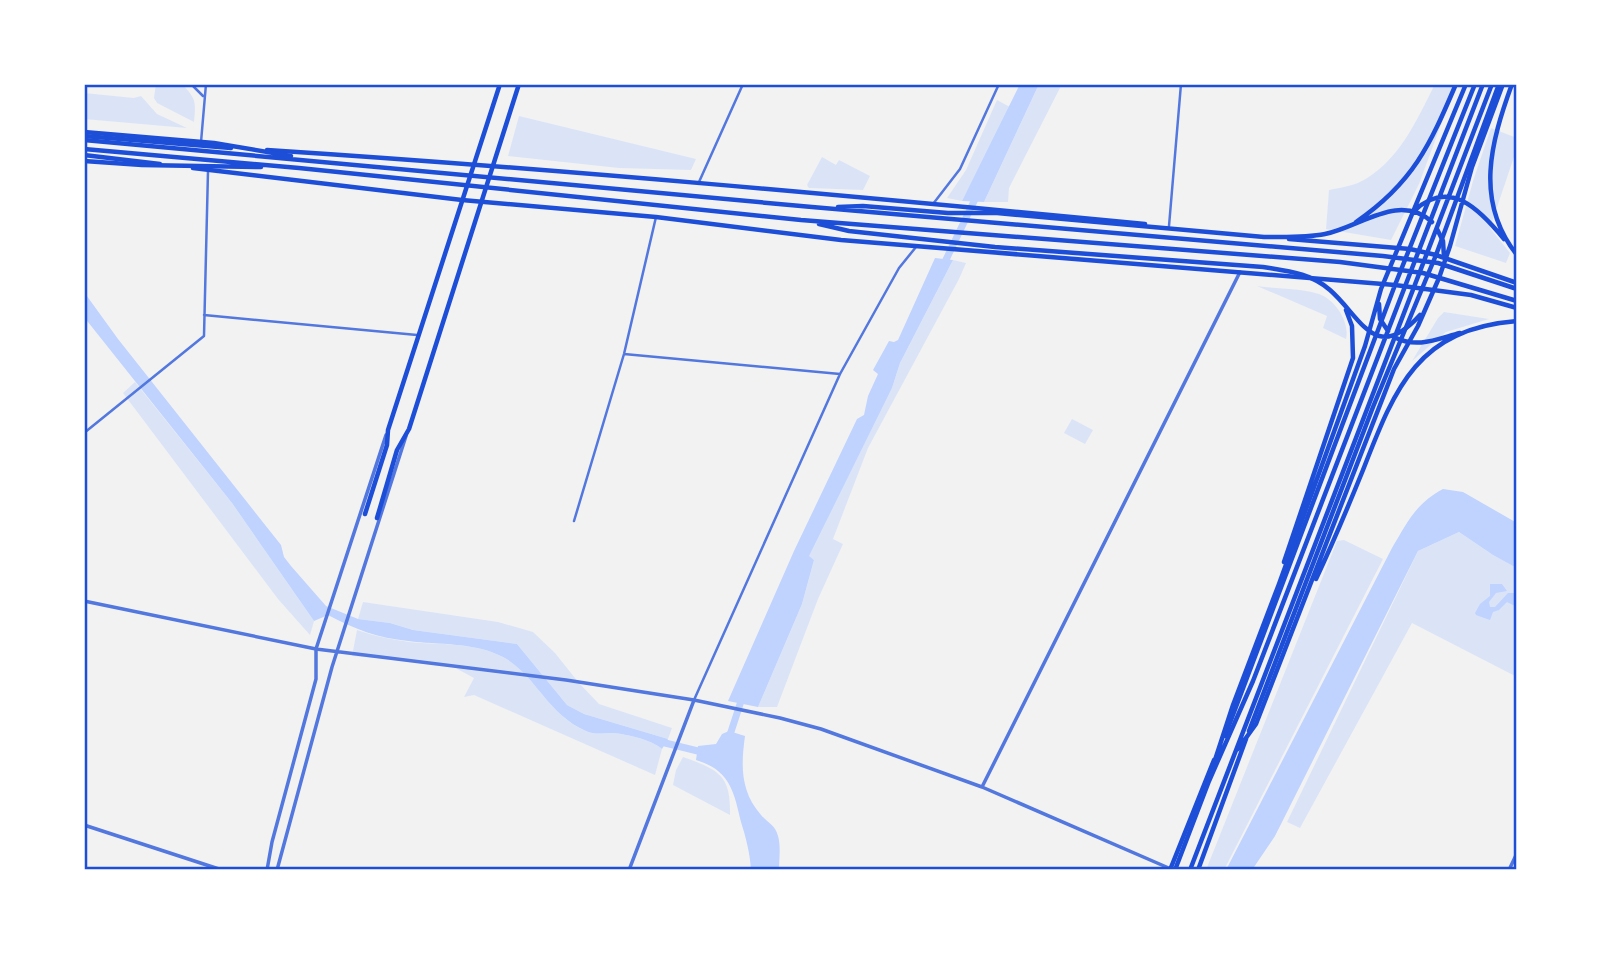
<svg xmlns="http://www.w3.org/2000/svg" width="1601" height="954" font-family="Barlow,sans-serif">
<rect width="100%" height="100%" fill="#f2f2f2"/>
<path fill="#dbe4f7" d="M156 84H182C196 99 196 101 194 122L157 103 154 98Z
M1039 84H1062L1009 188 1008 202H984Z
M1435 84H1456L1419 184 1391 240 1326 229 1329 190C1339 188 1351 186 1360 182 1398 163 1417 120 1435 84Z
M84 93 134 98 141 96 157 114 187 128 84 119Z
M997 100 1010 107 962 201 947 198 966 170Z
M519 116 696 159 691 170 619 168 508 156Z
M1491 128 1517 138V148L1490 228 1510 253 1506 263 1455 246 1473 181Z
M822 157 836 165 839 160 870 176 863 190 809 188 807 185Z
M953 260 966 263 959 279 868 448 833 539 843 544 818 599 777 707H758L802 604 814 560 808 556 892 388 900 363Z
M1257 286C1277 289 1301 288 1319 294 1336 300 1350 323 1346 339L1323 328 1327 316Z
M1444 312 1489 319 1446 332 1412 361 1438 318Z
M135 382 232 503 314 621 310 635 278 599 123 393Z
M1072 419 1093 430 1085 444 1064 433Z
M1459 532 1493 555 1517 567V677L1412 623 1300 828 1287 822 1418 551Z
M1344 540 1383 559 1224 870H1206L1337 541Z
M363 602 498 622 533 632 555 653 579 683 599 704 672 728 668 739 584 714 567 705 517 644 413 630 390 623 358 619Z
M357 630C374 636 391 639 409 642 439 645 475 642 503 657 536 675 548 715 586 731 594 735 604 733 612 733 627 734 652 740 662 749L655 775 474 695 464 697 474 678 448 664 352 656Z
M683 757C719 770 731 775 730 815L673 785 676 770Z"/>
<path fill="#bfd3fe" d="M1020 84H1039L984 202 962 201Z
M935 258 953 260 900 363 892 388 809 556 814 560 802 604 758 707 728 701 794 551 857 419 864 415 868 396 878 374 873 370 889 341 894 342 898 340Z
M84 292 118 339 281 545 284 557 291 566 326 606 358 619 390 623 413 630 517 644 567 705 584 714 668 739 662 749C652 740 627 734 612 733 604 733 594 735 586 731 547 714 535 674 503 657 475 642 439 645 408 641 378 638 354 629 328 615L314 621 232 503 84 317Z
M1443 489 1463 492 1517 523V568L1493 555 1459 532 1418 551 1275 836 1252 870H1226L1392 548C1407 523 1416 503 1443 489Z
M1490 584H1502L1507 591 1496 593 1489 602 1490 607H1495L1508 593H1517V607L1507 602 1499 610 1493 612 1490 620 1476 615 1475 613 1480 604 1490 596Z
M729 731 745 736C741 765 740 791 761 815 768 823 775 825 778 836 781 846 779 860 779 870H751C750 853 746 838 741 822 734 792 730 770 696 760L698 746 716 744 722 734Z"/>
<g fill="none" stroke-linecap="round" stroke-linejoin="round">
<path stroke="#bfd3fe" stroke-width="7" d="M943 266 977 195
M657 741 706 753
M728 741 743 695"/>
<path stroke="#5277de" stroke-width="2.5" d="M191 84 203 96
M201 142 206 84
M699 182 743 84
M933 204 960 169 999 84
M1169 226 1181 84
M204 315 417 335
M624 354 840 374
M84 433 204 336 208 171
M574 521 624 354 656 217
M694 700 840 374 899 268 916 247"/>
<path stroke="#5277de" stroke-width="3.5" d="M84 601 316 649 566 680 694 700 780 718 821 729 982 787 1171 869
M982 787 1240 272
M84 825 222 870
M267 870 272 842 316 679V649L386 435
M277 870 332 667 406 436
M629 870 694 700
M1509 870 1517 853"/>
<path stroke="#1d4ed8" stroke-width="4.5" d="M365 514 387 445 388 430 500 84
M377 518 397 450 409 429 519 84"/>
<path stroke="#1d4ed8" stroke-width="4.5" d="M84 136 231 148
M267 150C560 169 852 196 1145 224
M84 155 160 164
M193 168 462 200 656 217 841 240 1395 285 1471 295 1517 308
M1289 239 1410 249 1436 255 1517 283
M1249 731 1373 407 1436 255 1499 84
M1225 736 1395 285 1475 84
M1170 870 1214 760
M1198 870 1246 739"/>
<path stroke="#1d4ed8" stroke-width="4.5" d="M1512 84C1491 142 1474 201 1517 255
M84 132 214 143 291 156
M84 140 812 207 1383 256 1438 263 1517 289
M84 149 299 168 801 220 1340 262 1423 273 1517 301
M84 161 142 165 261 167
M838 207 863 206 948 213H997L1264 237C1284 237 1305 238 1325 234 1360 227 1399 192 1432 222
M1414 211C1450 177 1481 211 1504 239
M1356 222C1413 183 1430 145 1456 84
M819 224 849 231 995 247 1263 267C1287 271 1311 273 1330 290 1361 317 1375 365 1420 315
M1437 229 1443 241 1444 257
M1379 304 1380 319 1388 331
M1394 337C1417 349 1437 339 1460 333
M1284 562 1353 358 1352 326 1346 310
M1316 579C1333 543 1348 507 1363 470 1395 388 1417 329 1517 321
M1279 584 1365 346 1381 289 1466 84
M1238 749 1256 724 1394 369 1418 326 1439 278 1450 246 1472 167 1503 84
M1214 763 1233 705 1279 584
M1175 870 1209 781 1253 681 1483 84
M1190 870 1492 84"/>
</g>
<rect width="1601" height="954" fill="none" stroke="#ffffff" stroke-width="172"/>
<rect x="86" y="86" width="1429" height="782" fill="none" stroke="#1d4ed8" stroke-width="2.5"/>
</svg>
